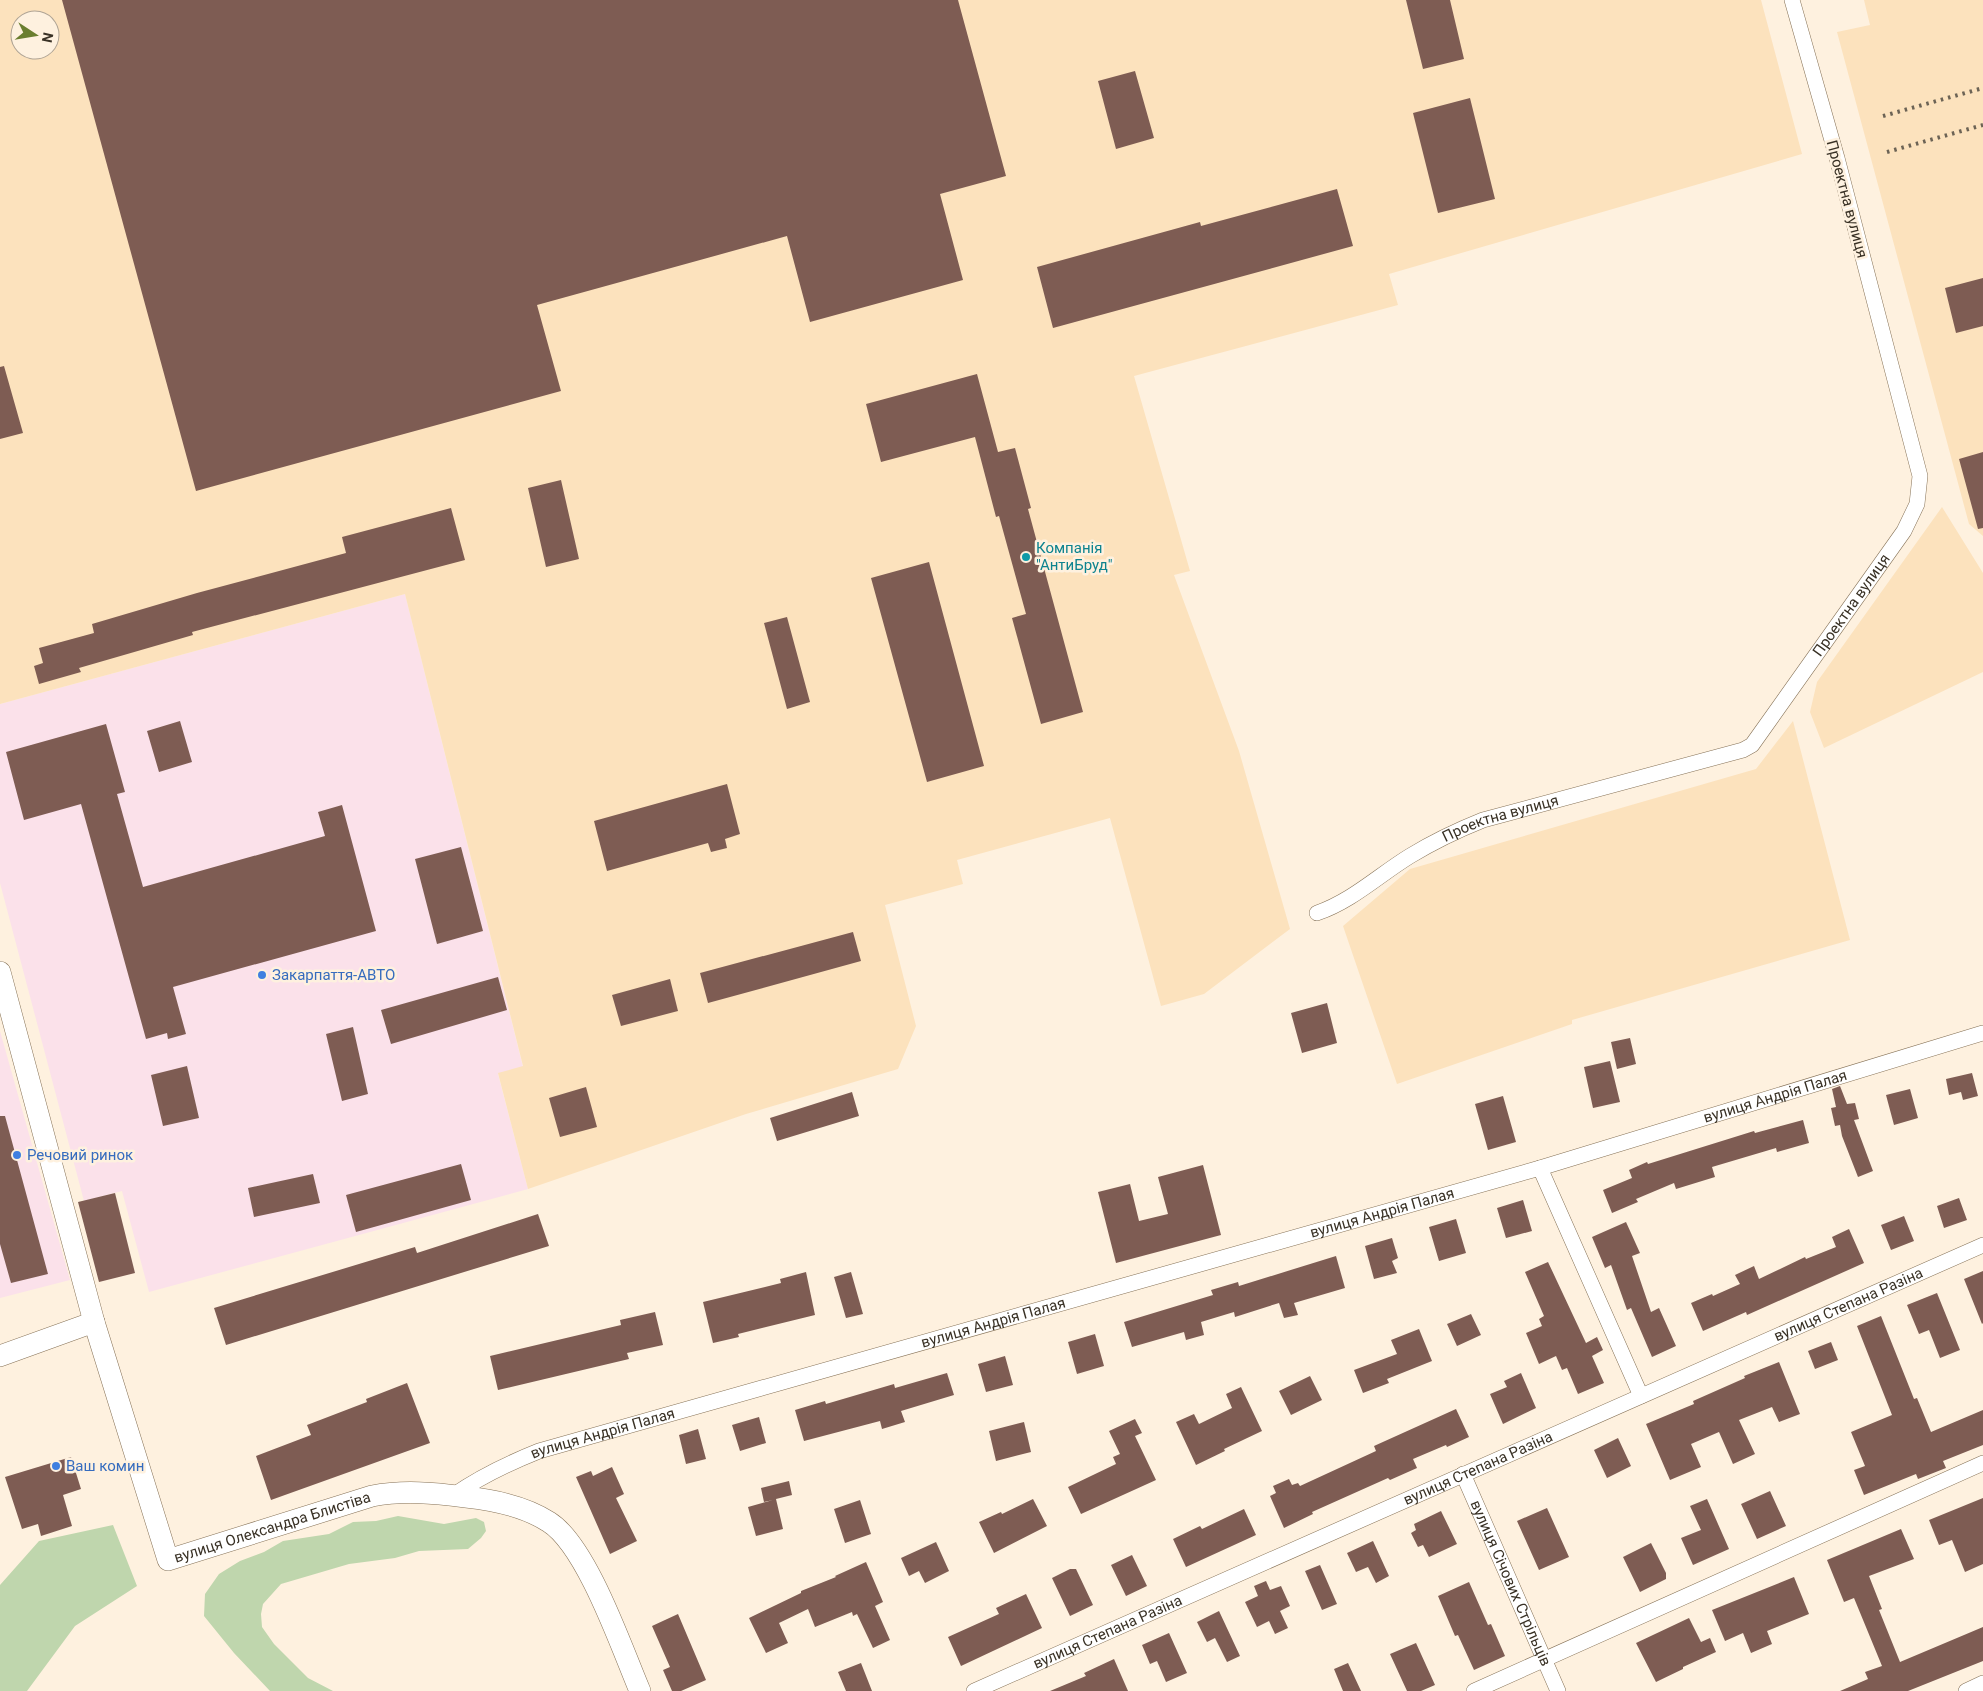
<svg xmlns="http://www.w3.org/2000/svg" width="1983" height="1691" font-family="Roboto,sans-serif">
<rect width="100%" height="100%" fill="#fef1df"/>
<path fill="#fbe1ea" d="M405 594 523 1067 498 1074 528 1189 149 1292 122 1191 84 1201 0 883V704Z
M0 1031 70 1280 0 1298Z"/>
<path fill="#fce2bd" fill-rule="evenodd" d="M0 0H1761L1802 154 1389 274 1398 305 1134 376 1190 571 1174 575 1239 751 1290 929 1204 994 1161 1006 1110 818 957 860 963 884 885 905 916 1026 898 1069 746 1114 528 1189 498 1073 523 1066 405 594 0 704ZM20 20H50V50H20Z
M1864 0H1983V536L1969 524 1837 32 1870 25Z
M1942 507 1983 573V672L1824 748 1810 712 1817 682Z
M1793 721 1850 940 1572 1020V1024L1397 1084 1343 926 1410 869 1756 769Z"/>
<path fill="#bfd6ad" d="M398 1516 444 1524 476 1518 484 1522 486 1531 481 1538 468 1549 419 1551 395 1558 349 1564 281 1584 263 1604 261 1614 262 1627 274 1644 308 1678 333 1691H270L234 1653 204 1616 205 1594 219 1574 240 1561 264 1552 283 1541 329 1534 353 1522 376 1521Z
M113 1525 137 1586 75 1626 27 1691H0V1585L39 1541Z"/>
<path fill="#7e5c53" d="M62 0H958L1006 176 940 194 963 280 810 322 787 236 537 305 561 391 196 491Z
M1406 0H1450L1464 59 1423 69Z
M1135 71 1154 138 1116 149 1098 81Z
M1470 98 1495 199 1438 213 1413 113Z
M1337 189 1353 246 1053 328 1037 267 1200 222 1201 226Z
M1983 278V326L1956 333 1945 288Z
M4 366 23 433 0 439V367Z
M977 374 998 452 1015 448 1031 508 1028 509 1083 712 1041 724 1012 618 1026 614 999 516 996 517 975 437 881 462 866 404Z
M1983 452V528L1978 529 1959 459Z
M561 480 579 559 546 567 528 488Z
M451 508 465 560 192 632 193 635 79 668 81 672 39 684 34 666 43 663 39 648 94 633 92 624 197 593 346 553 342 537Z
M929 562 984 766 927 782 871 578Z
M787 617 810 702 787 709 764 623Z
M180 721 192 762 159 772 147 731Z
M106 724 125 792 117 794 143 887 325 836 318 812 342 805 376 931 173 987 186 1034 168 1039 167 1033 146 1039 81 804 24 820 6 752Z
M727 784 740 834 725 839 727 848 711 852 708 843 607 871 594 821Z
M461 847 483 931 437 944 415 859Z
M853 932 861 961 708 1003 700 973Z
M498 977 507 1010 391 1044 381 1010Z
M670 979 678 1011 621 1026 612 995Z
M1327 1003 1337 1043 1302 1053 1291 1013Z
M353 1027 368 1094 342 1101 326 1034Z
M1630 1038 1636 1064 1617 1069 1611 1042Z
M1610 1061 1620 1102 1593 1108 1584 1067Z
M187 1066 199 1118 163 1126 151 1075Z
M1972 1073 1978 1096 1963 1100 1961 1092 1949 1095 1946 1079Z
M1840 1086 1847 1104 1855 1103 1859 1119 1854 1120 1873 1171 1858 1177 1842 1136 1840 1125 1835 1126 1831 1108 1836 1107 1832 1089Z
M586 1087 597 1127 560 1137 549 1098Z
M1910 1089 1918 1118 1894 1125 1886 1095Z
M852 1092 859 1116 777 1141 770 1118Z
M1503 1096 1516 1142 1488 1150 1475 1104Z
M0 1116H5L48 1274 11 1283 0 1244Z
M1803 1120 1809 1143 1777 1152 1776 1148 1712 1167 1715 1177 1676 1189 1674 1183 1636 1199 1638 1202 1612 1213 1603 1190 1632 1178 1629 1170 1647 1162 1648 1164 1754 1131 1755 1133Z
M461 1164 471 1200 356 1232 346 1195Z
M1203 1165 1221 1235 1116 1263 1098 1192 1130 1184 1139 1221 1168 1214 1158 1177Z
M313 1174 320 1203 254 1217 248 1188Z
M115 1193 135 1273 99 1282 78 1202Z
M1959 1198 1967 1220 1944 1228 1937 1206Z
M1523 1200 1532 1231 1506 1238 1497 1208Z
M538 1214 549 1246 226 1345 214 1308 415 1247 417 1253Z
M1904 1216 1914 1241 1891 1250 1881 1225Z
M1456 1219 1466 1253 1439 1261 1429 1227Z
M1626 1222 1640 1253 1632 1256 1651 1312 1659 1308 1676 1346 1652 1357 1631 1308 1627 1310 1611 1265 1605 1268 1592 1237Z
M1849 1229 1864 1263 1747 1315 1746 1312 1703 1331 1691 1303 1712 1294 1713 1296 1740 1284 1735 1275 1754 1266 1759 1279 1805 1257 1806 1259 1836 1247 1832 1237Z
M1392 1238 1398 1258 1392 1261 1397 1273 1374 1279 1365 1246Z
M1336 1256 1345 1288 1294 1303 1298 1315 1284 1318 1279 1303 1235 1317 1234 1312 1201 1322 1204 1335 1186 1340 1184 1332 1132 1347 1124 1322 1213 1295 1211 1290 1238 1282 1239 1286Z
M1548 1262 1586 1343 1597 1337 1603 1350 1592 1356 1604 1383 1578 1394 1567 1368 1562 1370 1556 1356 1539 1364 1526 1333 1542 1326 1539 1319 1544 1316 1525 1272Z
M1983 1271V1323L1982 1324 1964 1279Z
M806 1272 815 1315 738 1334 739 1337 713 1343 703 1302 781 1283 780 1279Z
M851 1272 863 1314 846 1318 834 1277Z
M1937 1293 1960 1350 1940 1358 1929 1330 1919 1334 1907 1305Z
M655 1312 663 1345 627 1353 629 1359 498 1390 490 1356 621 1325 620 1320Z
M1471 1314 1481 1335 1457 1346 1447 1324Z
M1881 1316 1914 1399 1917 1398 1931 1432 1983 1410V1445L1943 1461 1946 1468 1918 1479 1916 1474 1864 1495 1854 1470 1865 1466 1851 1432 1892 1415 1857 1326Z
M1419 1329 1432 1361 1387 1379 1389 1383 1363 1393 1354 1370 1397 1354 1391 1340Z
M1095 1334 1104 1366 1077 1374 1068 1342Z
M1831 1342 1838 1360 1815 1369 1808 1351Z
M1005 1356 1013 1385 986 1392 978 1364Z
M1779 1362 1800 1414 1779 1422 1772 1407 1739 1420 1755 1454 1733 1464 1719 1432 1691 1444 1701 1467 1670 1480 1646 1424 1694 1404 1693 1401 1745 1378 1744 1376Z
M947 1373 954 1395 901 1411 905 1422 882 1429 880 1421 804 1441 795 1410 825 1401 826 1404 894 1384 895 1388Z
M1521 1373 1536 1408 1503 1424 1490 1394 1507 1387 1504 1381Z
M1310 1376 1322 1400 1291 1415 1279 1391Z
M407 1383 430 1443 271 1500 256 1456 311 1435 307 1425 367 1402 366 1399Z
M1241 1387 1262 1431 1224 1449 1225 1451 1196 1465 1176 1422 1194 1414 1199 1424 1232 1408 1226 1394Z
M1456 1409 1469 1437 1447 1447 1446 1445 1413 1459 1417 1468 1390 1480 1388 1478 1312 1512 1313 1514 1284 1528 1270 1496 1276 1493 1273 1486 1289 1479 1292 1485 1298 1483 1300 1486 1376 1451 1374 1446Z
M759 1417 766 1443 740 1451 732 1425Z
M1135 1419 1142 1433 1135 1436 1156 1480 1081 1514 1068 1487 1116 1464 1113 1457 1120 1454 1109 1431Z
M1024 1422 1031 1452 996 1461 989 1431Z
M698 1429 706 1459 686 1464 679 1435Z
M1618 1438 1631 1466 1607 1478 1594 1450Z
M71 1457 81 1489 63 1495 72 1526 41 1536 38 1524 22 1529 5 1477Z
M612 1467 624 1494 616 1498 637 1541 610 1554 576 1477 591 1471 593 1476Z
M789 1481 792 1495 776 1499 783 1529 756 1536 748 1507 773 1500 764 1502 761 1488Z
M1770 1491 1786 1526 1757 1539 1741 1504Z
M1983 1498V1564L1965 1572 1952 1540 1939 1545 1929 1520Z
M1033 1499 1047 1526 994 1553 979 1522 1001 1512 1002 1514Z
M1707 1499 1729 1549 1693 1565 1681 1538 1701 1530 1690 1506Z
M860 1500 871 1534 845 1543 834 1509Z
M1547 1508 1569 1557 1539 1570 1517 1521Z
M1244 1509 1256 1535 1186 1567 1173 1539 1200 1526 1202 1529Z
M1441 1511 1457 1544 1429 1557 1423 1545 1418 1547 1411 1533 1416 1530 1414 1524Z
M1901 1529 1914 1559 1869 1576 1882 1609 1879 1610 1900 1662 1983 1627V1661L1908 1691H1840L1868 1679 1865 1672 1882 1666 1854 1598 1844 1602 1827 1560Z
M1373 1541 1389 1576 1376 1583 1368 1567 1356 1572 1347 1553Z
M936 1542 949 1571 925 1583 919 1571 909 1576 901 1558Z
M1651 1543 1666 1573V1579L1640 1592 1623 1557Z
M1132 1555 1147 1586 1126 1596 1111 1565Z
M866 1562 883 1602 875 1606 890 1640 873 1648 857 1614 853 1616 852 1612 815 1627 808 1609 779 1623 788 1643 766 1653 749 1618 801 1593V1591L836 1577 835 1576Z
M1320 1565 1337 1604 1322 1610 1305 1571Z
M1070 1569H1076L1093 1605 1070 1616 1052 1578Z
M1794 1577 1809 1614 1767 1631 1772 1644 1751 1653 1743 1633 1725 1641 1712 1610Z
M1266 1581 1270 1590 1281 1586 1290 1606 1280 1611 1288 1628 1275 1634 1269 1621 1257 1627 1245 1602 1258 1596 1254 1586Z
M1469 1582 1488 1625 1491 1624 1505 1656 1474 1670 1458 1635 1455 1636 1438 1596Z
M1026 1594 1042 1628 961 1666 948 1637 999 1614 996 1608Z
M1219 1611 1240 1656 1227 1662 1215 1638 1207 1642 1197 1622Z
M678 1614 706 1680 681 1691H672L663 1670 670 1667 652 1626Z
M1689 1618 1701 1642 1710 1638 1716 1652 1683 1667V1669L1656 1682 1636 1643Z
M1169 1633 1187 1673 1166 1682 1157 1661 1150 1664 1142 1645Z
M1416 1643 1435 1685 1421 1691H1407L1390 1654Z
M1114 1659 1128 1691H1050L1086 1676 1084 1673Z
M861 1663 872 1691H846L838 1672Z
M1348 1663 1361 1691H1343L1334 1669Z"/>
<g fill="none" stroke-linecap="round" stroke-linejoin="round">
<g stroke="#867257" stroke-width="16">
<g id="street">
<path id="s1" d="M1317 913C1352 901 1379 875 1410 856 1433 842 1458 830 1483 820L1743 750 1752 745 1904 531 1917 504 1920 476 1837 158 1792 0"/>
<path d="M1540 1168 1641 1396"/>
<path id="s2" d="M1463 1474 1558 1691"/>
<path id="s3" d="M454 1495C481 1476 509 1463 539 1451L1540 1168 1983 1033"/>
<path id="s4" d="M974 1691 1983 1245"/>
<path d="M1474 1691 1983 1463"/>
<path d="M1966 1691 1983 1683"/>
</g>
</g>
<g stroke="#867257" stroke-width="22">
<g id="secondary">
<path id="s5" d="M0 972 94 1322 168 1560 372 1496C404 1490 434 1493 466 1497 494 1500 526 1507 549 1522 587 1546 622 1649 640 1691"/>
<path d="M0 1356 94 1322"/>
</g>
</g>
<use href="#street" stroke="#fff" stroke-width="15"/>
<use href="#secondary" stroke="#fff" stroke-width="21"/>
<path stroke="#6c6355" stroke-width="4" stroke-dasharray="2.5 5" stroke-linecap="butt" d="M1883 116 1983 88
M1887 152 1983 125"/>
</g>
<circle fill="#0f9aa8" stroke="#fef1df" stroke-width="2" cx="1026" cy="557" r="5"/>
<g fill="#3f7fe0" stroke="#fef1df" stroke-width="2">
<circle cx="262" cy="975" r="5"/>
<circle cx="17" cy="1155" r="5"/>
<circle cx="56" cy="1466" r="5"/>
</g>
<g text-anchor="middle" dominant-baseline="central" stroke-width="5" stroke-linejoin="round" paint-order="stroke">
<g font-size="15" fill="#393125" stroke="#fef1df">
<text transform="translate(1847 199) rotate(75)">Проектна вулиця</text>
<text stroke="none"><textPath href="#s1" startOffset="642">Проектна вулиця</textPath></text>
<text stroke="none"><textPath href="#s1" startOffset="208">Проектна вулиця</textPath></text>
<text stroke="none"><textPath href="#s3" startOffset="1382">вулиця Андрія Палая</textPath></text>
<text stroke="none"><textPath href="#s3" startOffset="972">вулиця Андрія Палая</textPath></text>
<text stroke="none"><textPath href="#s4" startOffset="956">вулиця Степана Разіна</textPath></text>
<text stroke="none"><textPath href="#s3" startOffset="568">вулиця Андрія Палая</textPath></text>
<text stroke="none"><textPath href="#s3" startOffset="162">вулиця Андрія Палая</textPath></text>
<text stroke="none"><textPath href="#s4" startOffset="551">вулиця Степана Разіна</textPath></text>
<text stroke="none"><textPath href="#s5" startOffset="721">вулиця Олександра Блистіва</textPath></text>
<text stroke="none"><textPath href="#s2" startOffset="119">вулиця Січових Стрільців</textPath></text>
<text stroke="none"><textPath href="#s4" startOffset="146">вулиця Степана Разіна</textPath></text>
</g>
<g font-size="15" fill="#0d838f" stroke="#fef1df" text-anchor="start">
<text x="1036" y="548">Компанія<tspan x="1036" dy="17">"АнтиБруд"</tspan></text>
</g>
<g font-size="15" fill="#366cbe" stroke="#fef1df" text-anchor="start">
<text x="272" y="975">Закарпаття-АВТО</text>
<text x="27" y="1155">Речовий ринок</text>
<text x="66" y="1466">Ваш комин</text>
</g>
</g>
<g transform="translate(35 35) rotate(102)"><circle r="24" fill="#fef1df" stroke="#afa495"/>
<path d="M0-4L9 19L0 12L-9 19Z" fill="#6a7e2f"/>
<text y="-8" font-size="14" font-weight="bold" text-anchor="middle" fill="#393125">N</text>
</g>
</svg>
